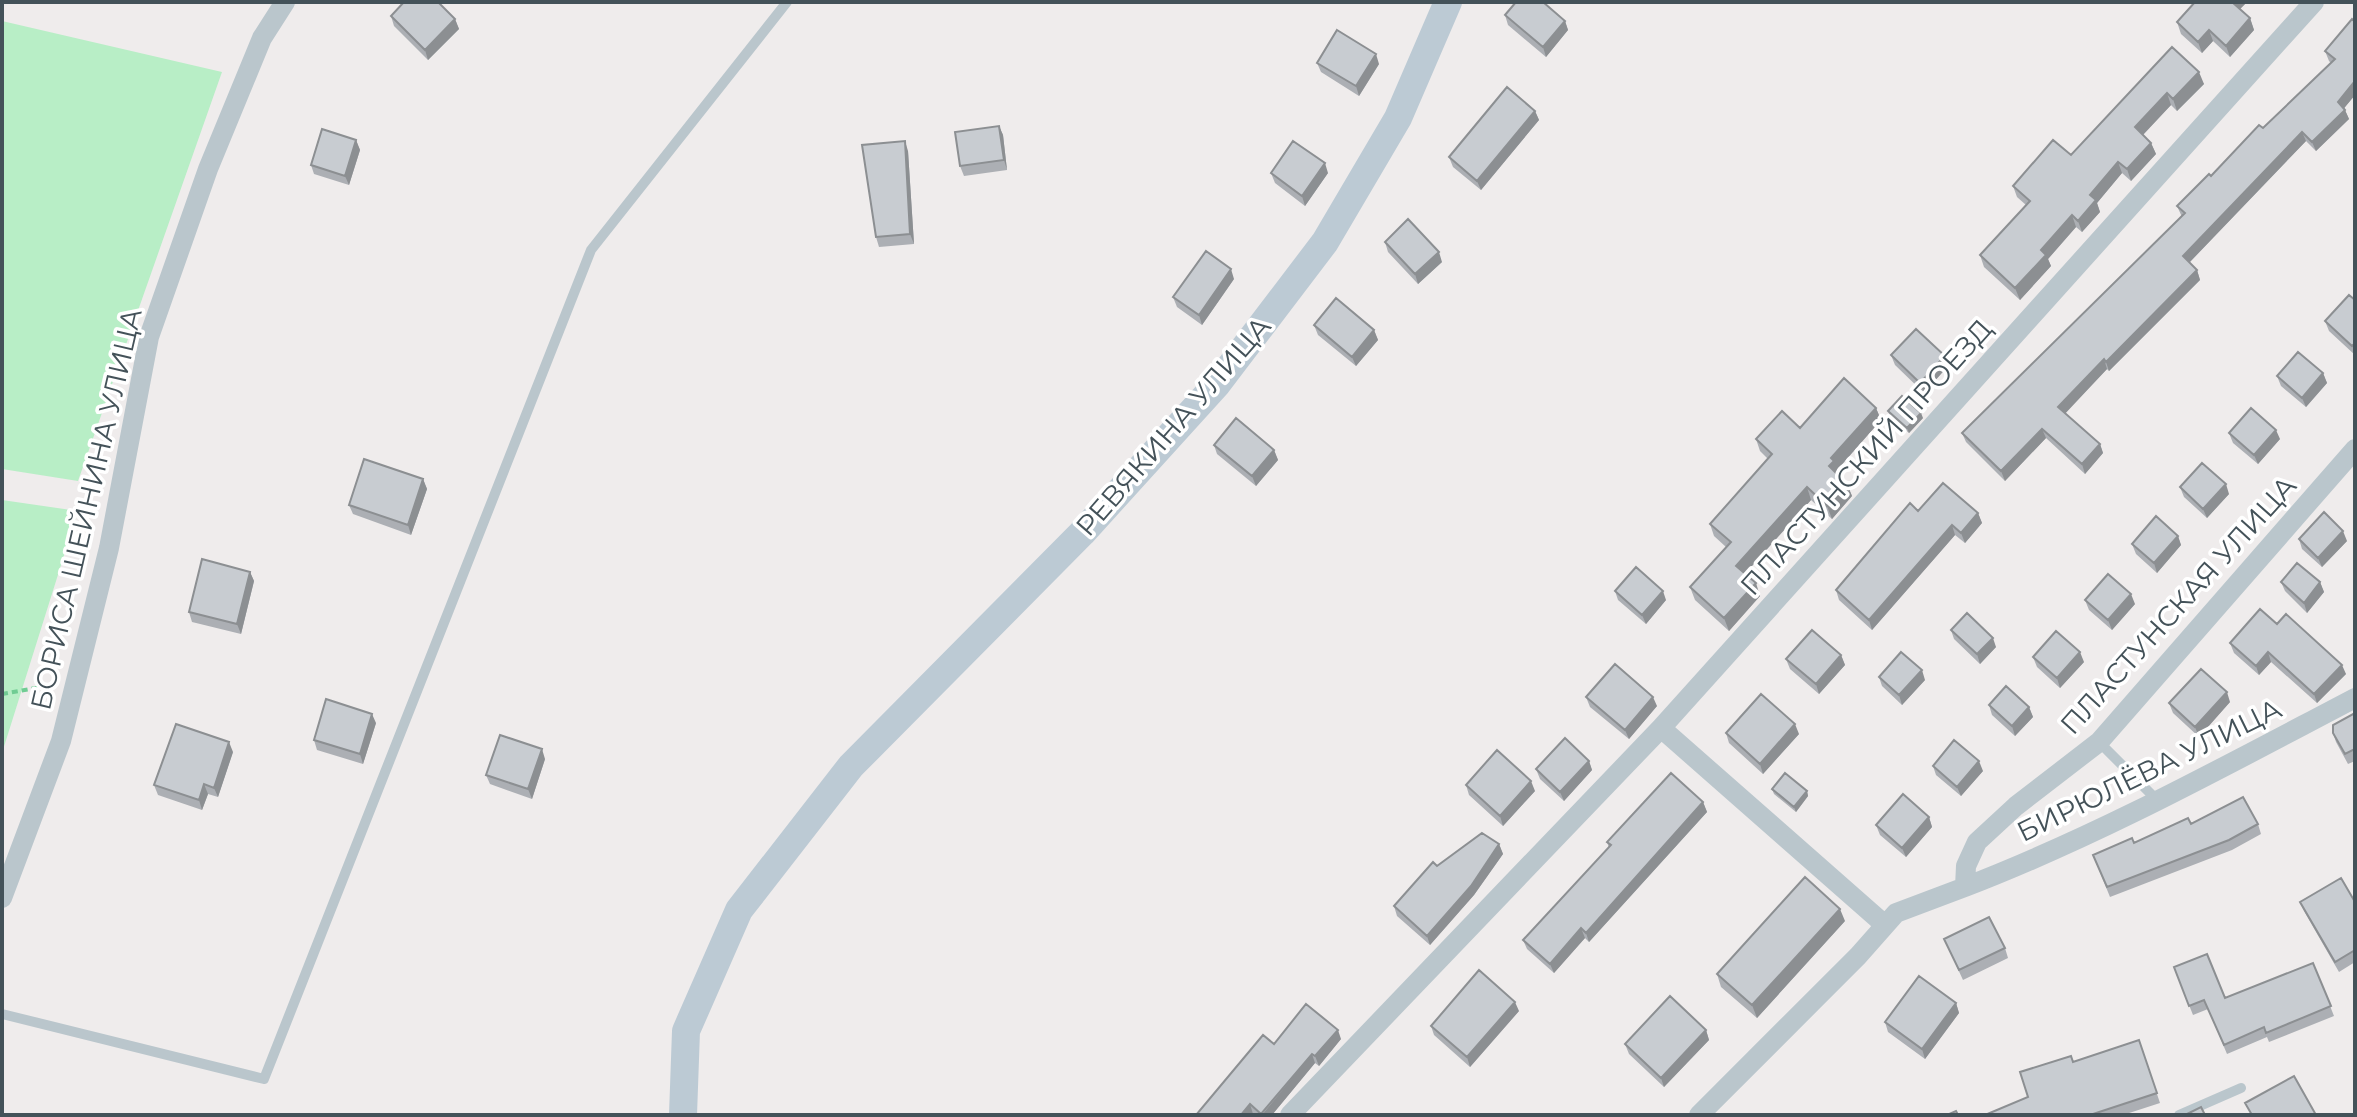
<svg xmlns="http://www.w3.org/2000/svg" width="2357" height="1117" font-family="Montserrat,sans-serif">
<rect width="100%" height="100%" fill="#efecec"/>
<path fill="#b8eec6" d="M2 21 222 72 78 481 2 469Z
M2 500 78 511 2 753Z"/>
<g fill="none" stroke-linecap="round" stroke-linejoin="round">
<path stroke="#70cc93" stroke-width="4" stroke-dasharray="6 4" stroke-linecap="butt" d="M2 694 53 685"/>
<path stroke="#bac6cc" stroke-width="10" d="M2099 742 2158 801
M2 1014 264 1079 591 250 787 2
M2179 1115 2241 1088"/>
<path stroke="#bac6cc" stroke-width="20" d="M1965 887C2100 835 2227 765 2355 698
M2 898 61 741 109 548 149 337 208 169 262 38 285 2
M1885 925 1661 728 2314 2
M1290 1115 1661 728
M1699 1115 1858 956 1896 913 1965 887 1966 866 1977 842 2016 806 2099 742 2355 449"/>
<path stroke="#bccad4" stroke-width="28" d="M683 1115 686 1031 739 910 851 766 1082 533 1217 384 1325 242 1398 118 1448 2"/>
</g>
<path fill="#acafb4" d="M2195 2H2247L2240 9 2250 18 2254 30 2230 57 2213 41 2202 53 2181 34 2177 22Z
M1505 15 1565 21 1568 30 1546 57 1508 25Z
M391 16 455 19 459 29 428 60 394 26Z
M2355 22V95L2344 108 2349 119 2316 151 2306 141 2189 263 2197 270 2200 280 2109 371 2107 369 2065 413 2100 444 2103 453 2085 474 2046 438 2005 481 1966 442 1962 433 2182 217 2177 206 2211 176 2263 128 2331 63 2329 61 2325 51Z
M2172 47 2204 84 2177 111 2171 105 2143 135 2151 143 2156 154 2131 181 2122 173 2097 203 2100 212 2082 232 2076 227 2048 259 2051 266 2020 300 1984 267 1980 255 2026 205 2017 197 2013 186 2071 155Z
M1317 63 1379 64 1359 96 1321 72Z
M1535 111 1539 120 1481 190 1453 167 1449 157Z
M999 126 1003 135 1007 170 964 176 960 166Z
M356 140 360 150 349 185 314 174 311 165Z
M908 151 914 244 879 247 876 237Z
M1271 173H1328L1305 206 1275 183Z
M1385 242 1442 262 1418 284 1388 252Z
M1234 279 1202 325 1177 307 1173 297Z
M2355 300V355L2329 331 2325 321Z
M1314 325 1374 330 1378 340 1356 366 1318 335Z
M1891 355 1945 356 1948 366 1924 393 1895 365Z
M2323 373 2327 383 2306 407 2281 386 2277 376Z
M1876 408 1881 420 1837 470 1838 474 1847 484 1852 496 1832 519 1811 500 1745 574 1760 596 1729 631 1695 600 1690 587 1726 547 1714 536 1710 524 1768 459 1760 451 1756 439Z
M1888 411 1923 418 1909 433 1890 416Z
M2229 433 2280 439 2258 464 2233 443Z
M1214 445 1274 450 1278 460 1256 486 1217 454Z
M423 479 427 489 411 535 353 514 349 505Z
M2180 487 2229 494 2207 518 2184 497Z
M1918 511 1978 513 1982 523 1965 543 1955 535 1872 630 1839 600 1836 590Z
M2178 536 2181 545 2157 573 2136 554 2132 544Z
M2299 539 2347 541 2322 567 2302 549Z
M250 572 254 581 241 634 192 622 189 612Z
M2281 582H2320L2324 592 2307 613 2285 591Z
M1615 591 1666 600 1646 624 1618 600Z
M2085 600 2135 604 2112 630 2089 610Z
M2277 624 2346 674 2317 703 2271 662 2259 675 2234 653 2230 643Z
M1951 630 1996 647 1980 664 1954 639Z
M1841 655 1845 665 1819 694 1790 669 1786 659Z
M2033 657 2084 662 2060 688 2037 667Z
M1879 677 1925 680 1902 705 1882 686Z
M1586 697 1657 706 1629 739 1590 707Z
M2230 702 2199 737 2173 713 2169 703Z
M1989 705 2029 707 2033 717 2015 736 1992 715Z
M2355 713V761L2348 764 2336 742 2333 733Z
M376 723 363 764 317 750 314 740Z
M1726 733 1799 734 1763 774 1729 743Z
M233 752 218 797 208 794 202 810 158 795 154 785Z
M545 759 532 799 490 784 486 775Z
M1589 761 1592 770 1564 801 1540 779 1536 769Z
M1933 766 1983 771 1961 796 1936 775Z
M1466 785 1535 791 1503 826 1469 795Z
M1772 789 1807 791 1808 796 1796 812 1774 794Z
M1703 802 1707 812 1589 942 1585 938 1554 973 1527 949 1523 940 1609 848 1607 842Z
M1929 817 1932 827 1906 857 1880 835 1876 825Z
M2191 824H2258L2261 834 2232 850 2110 897 2093 855Z
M1499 844 1503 854 1474 895 1430 945 1397 916 1394 906 1437 866Z
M2300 902H2355V962L2339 972 2304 911Z
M1845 921 1757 1018 1721 987 1717 974Z
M1944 939 2005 948 2008 958 1963 980Z
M2313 963 2334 1016 2269 1042 2267 1037 2227 1054 2208 1009 2193 1015 2174 967 2225 998Z
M1956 1003 1959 1013 1925 1059 1888 1032 1885 1022Z
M1519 1011 1470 1067 1434 1035 1431 1026Z
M1706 1030 1709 1040 1664 1087 1629 1054 1625 1044Z
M1341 1039 1319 1066 1315 1063 1272 1115H1196L1274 1044Z
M2139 1040 2160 1103 2123 1115H1985L2028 1097 2073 1062Z"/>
<path fill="#8c8f92" d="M2232 2H2247L2236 13Z
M2250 18 2254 30 2230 57 2226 46Z
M455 19 459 29 428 60 425 50Z
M1565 21 1568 30 1546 57 1543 47Z
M2209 30 2213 41 2202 53 2198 42Z
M1376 54 1379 64 1359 96 1356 86Z
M2199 72 2204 84 2177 111 2173 99Z
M2355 81V95L2341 112 2338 102Z
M2167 93 2171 105 2139 139 2135 127Z
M2345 110 2349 119 2316 151 2312 142Z
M1535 111 1539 120 1481 190 1477 181Z
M999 126 1003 135 1007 170 1004 160Z
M2302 132 2306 141 2186 266 2183 256Z
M356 140 360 150 349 185 345 176Z
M905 141 908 151 914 244 910 234Z
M2151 143 2156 154 2131 181 2127 169Z
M2118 162 2122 173 2097 203 2100 212 2082 232 2078 221 2090 195Z
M1325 163 1328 173 1305 206 1302 196Z
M2072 215 2076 227 2048 259 2051 266 2020 300 2015 288 2041 250Z
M1439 252 1442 262 1418 284 1415 274Z
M1231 269 1234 279 1202 325 1199 315Z
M2197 270 2200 280 2109 371 2106 362Z
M1374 330 1378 340 1356 366 1352 357Z
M1945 356 1948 366 1924 393 1920 383Z
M2104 359 2107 369 2062 417 2058 407Z
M2323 373 2327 383 2306 407 2302 398Z
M1876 408 1881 420 1837 470 1838 473 1834 479 1829 466 1831 458Z
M1921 413 1923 418 1909 433 1907 428Z
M2042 429 2046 438 2005 481 2001 471Z
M2276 430 2280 439 2258 464 2254 455Z
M2100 444 2103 453 2085 474 2082 464Z
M1274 450 1278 460 1256 486 1252 476Z
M423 479 427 489 411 535 408 525Z
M1847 484 1852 496 1832 519 1827 506Z
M2226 484 2229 494 2207 518 2203 509Z
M1807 487 1811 500 1741 578 1736 566Z
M1978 513 1982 523 1965 543 1961 533Z
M1952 525 1955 535 1872 630 1869 620Z
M2343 531 2347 541 2322 567 2318 558Z
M2178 536 2181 545 2157 573 2154 563Z
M250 572 254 581 241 634 237 624Z
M2320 582 2324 592 2307 613 2304 603Z
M1756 583 1760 596 1729 631 1724 618Z
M1663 591 1666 600 1646 624 1642 615Z
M2131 594 2135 604 2112 630 2108 620Z
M1993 638 1996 647 1980 664 1977 654Z
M2080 652 2084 662 2060 688 2057 678Z
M2268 652 2271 662 2259 675 2256 666Z
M1841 655 1845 665 1819 694 1816 684Z
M2342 665 2346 674 2317 703 2314 694Z
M1922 670 1925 680 1902 705 1899 695Z
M2227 692 2230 702 2199 737 2195 727Z
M1653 697 1657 706 1629 739 1625 730Z
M2029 707 2033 717 2015 736 2012 726Z
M372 714 376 723 363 764 360 754Z
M1795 724 1799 734 1763 774 1760 764Z
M229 742 233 752 218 797 214 788Z
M542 749 545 759 532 799 528 789Z
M1589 761 1592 770 1564 801 1560 792Z
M1979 761 1983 771 1961 796 1957 787Z
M1531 781 1535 791 1503 826 1500 816Z
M204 784 208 794 202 810 199 800Z
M1807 791 1808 796 1796 812 1794 807Z
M1703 802 1707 812 1589 942 1586 933Z
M1929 817 1932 827 1906 857 1902 848Z
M1499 844 1503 854 1474 895 1430 945 1427 936Z
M1840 909 1845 921 1757 1018 1752 1005Z
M1581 928 1585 938 1554 973 1550 964Z
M1515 1002 1519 1011 1470 1067 1467 1057Z
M1956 1003 1959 1013 1925 1059 1922 1049Z
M1338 1030 1341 1039 1319 1066 1315 1056Z
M1706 1030 1709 1040 1664 1087 1661 1078Z
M1312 1054 1315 1063 1272 1115H1262Z
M1250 1104 1253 1114 1241 1115Z"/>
<path fill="#c8ccd1" stroke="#8c8f92" stroke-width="2" d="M404 2H438L455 19 425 50 391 16Z
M1516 2H1543L1565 21 1543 47 1505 15Z
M2195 2H2232L2250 18 2226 46 2209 30 2198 42 2177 22Z
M2352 19 2355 22V81L2338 102 2345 110 2312 142 2302 132 2183 256 2197 270 2106 362 2104 359 2058 407 2100 444 2082 464 2042 429 2001 471 1962 433 2185 213 2177 206 2209 174 2211 176 2259 125 2263 128 2335 59 2325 51Z
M1337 30 1376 54 1356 86 1317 63Z
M2172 47 2199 72 2173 99 2167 93 2135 127 2151 143 2127 169 2118 162 2090 195 2096 200 2078 221 2072 215 2041 250 2046 255 2015 288 1980 255 2030 201 2013 186 2053 140 2071 155Z
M1507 87 1535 111 1477 181 1449 157Z
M999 126 1004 160 960 166 955 132Z
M322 129 356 140 345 176 311 165Z
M905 141 910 234 876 237 862 145Z
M1293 141 1325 163 1302 196 1271 173Z
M1408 219 1439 252 1415 274 1385 242Z
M1206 251 1231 269 1199 315 1173 297Z
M2349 295 2355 300V343L2352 346 2325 321Z
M1336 298 1374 330 1352 357 1314 325Z
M1916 329 1945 356 1920 383 1891 355Z
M2298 352 2323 373 2302 398 2277 376Z
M1844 378 1876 408 1831 458 1834 461 1829 466 1847 484 1827 506 1807 487 1736 566 1756 583 1724 618 1690 587 1731 542 1710 524 1772 454 1756 439 1782 411 1800 428Z
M1902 396 1921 413 1907 428 1888 411Z
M2251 408 2276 430 2254 455 2229 433Z
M1236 418 1274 450 1252 476 1214 445Z
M364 459 423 479 408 525 349 505Z
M2202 463 2226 484 2203 509 2180 487Z
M1943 483 1978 513 1961 533 1952 525 1869 620 1836 590 1910 503 1918 511Z
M2324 512 2343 531 2318 558 2299 539Z
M2156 516 2178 536 2154 563 2132 544Z
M202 559 250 572 237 624 189 612Z
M2297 563 2320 582 2304 603 2281 582Z
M1636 567 1663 591 1642 615 1615 591Z
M2108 574 2131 594 2108 620 2085 600Z
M2260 609 2277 624 2286 614 2342 665 2314 694 2268 652 2256 666 2230 643Z
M1967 613 1993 638 1977 654 1951 630Z
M1812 630 1841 655 1816 684 1786 659Z
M2056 631 2080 652 2057 678 2033 657Z
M1901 652 1922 670 1899 695 1879 677Z
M1615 664 1653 697 1625 730 1586 697Z
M2201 669 2227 692 2195 727 2169 703Z
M2006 686 2029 707 2012 726 1989 705Z
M1761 694 1795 724 1760 764 1726 733Z
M326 699 372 714 360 754 314 740Z
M2355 713V749L2345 754 2333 733V725Z
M176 724 229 742 214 788 204 784 199 800 154 785Z
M500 735 542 749 528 789 486 775Z
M1565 738 1589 761 1560 792 1536 769Z
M1954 740 1979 761 1957 787 1933 766Z
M1497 750 1531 781 1500 816 1466 785Z
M1671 773 1703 802 1586 933 1581 928 1550 964 1523 940 1611 845 1607 842Z
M1785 773 1807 791 1794 807 1772 789Z
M1903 794 1929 817 1902 848 1876 825Z
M2243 797 2258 824 2229 840 2107 887 2093 855 2132 838 2134 843 2188 818 2191 824Z
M1482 833 1499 844 1471 886 1427 936 1394 906 1433 862 1437 866Z
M1805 877 1840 909 1752 1005 1717 974Z
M2341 878 2355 902V950L2335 962 2300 902Z
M1989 917 2005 948 1959 970 1944 939Z
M2207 954 2225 998 2313 963 2331 1006 2266 1033 2264 1027 2224 1045 2204 1000 2189 1006 2174 967Z
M1479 970 1515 1002 1467 1057 1431 1026Z
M1919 976 1956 1003 1922 1049 1885 1022Z
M1670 996 1706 1030 1661 1078 1625 1044Z
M1306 1004 1338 1030 1315 1056 1312 1054 1261 1114 1250 1104 1241 1115H1196L1263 1035 1274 1044Z
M2139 1040 2157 1093 2090 1115H1985L2028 1097 2020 1072 2071 1056 2073 1062Z
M2294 1076 2316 1115H2252L2245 1103Z
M2201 1107 2205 1115H2185Z
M1956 1111 1958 1115H1947Z"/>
<g text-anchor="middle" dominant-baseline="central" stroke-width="7" stroke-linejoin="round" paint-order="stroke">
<g font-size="28" fill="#445259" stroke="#fff">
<text transform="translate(1173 426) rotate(-49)">РЕВЯКИНА УЛИЦА</text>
<text transform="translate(1866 457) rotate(-48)">ПЛАСТУНСКИЙ ПРОЕЗД</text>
<text transform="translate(86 509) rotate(-77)">БОРИСА ШЕЙНИНА УЛИЦА</text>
<text transform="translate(2178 605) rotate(-48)">ПЛАСТУНСКАЯ УЛИЦА</text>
<text transform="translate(2149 770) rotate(-26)">БИРЮЛЁВА УЛИЦА</text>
</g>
</g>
<rect width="2357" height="1117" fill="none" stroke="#445259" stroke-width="8"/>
</svg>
